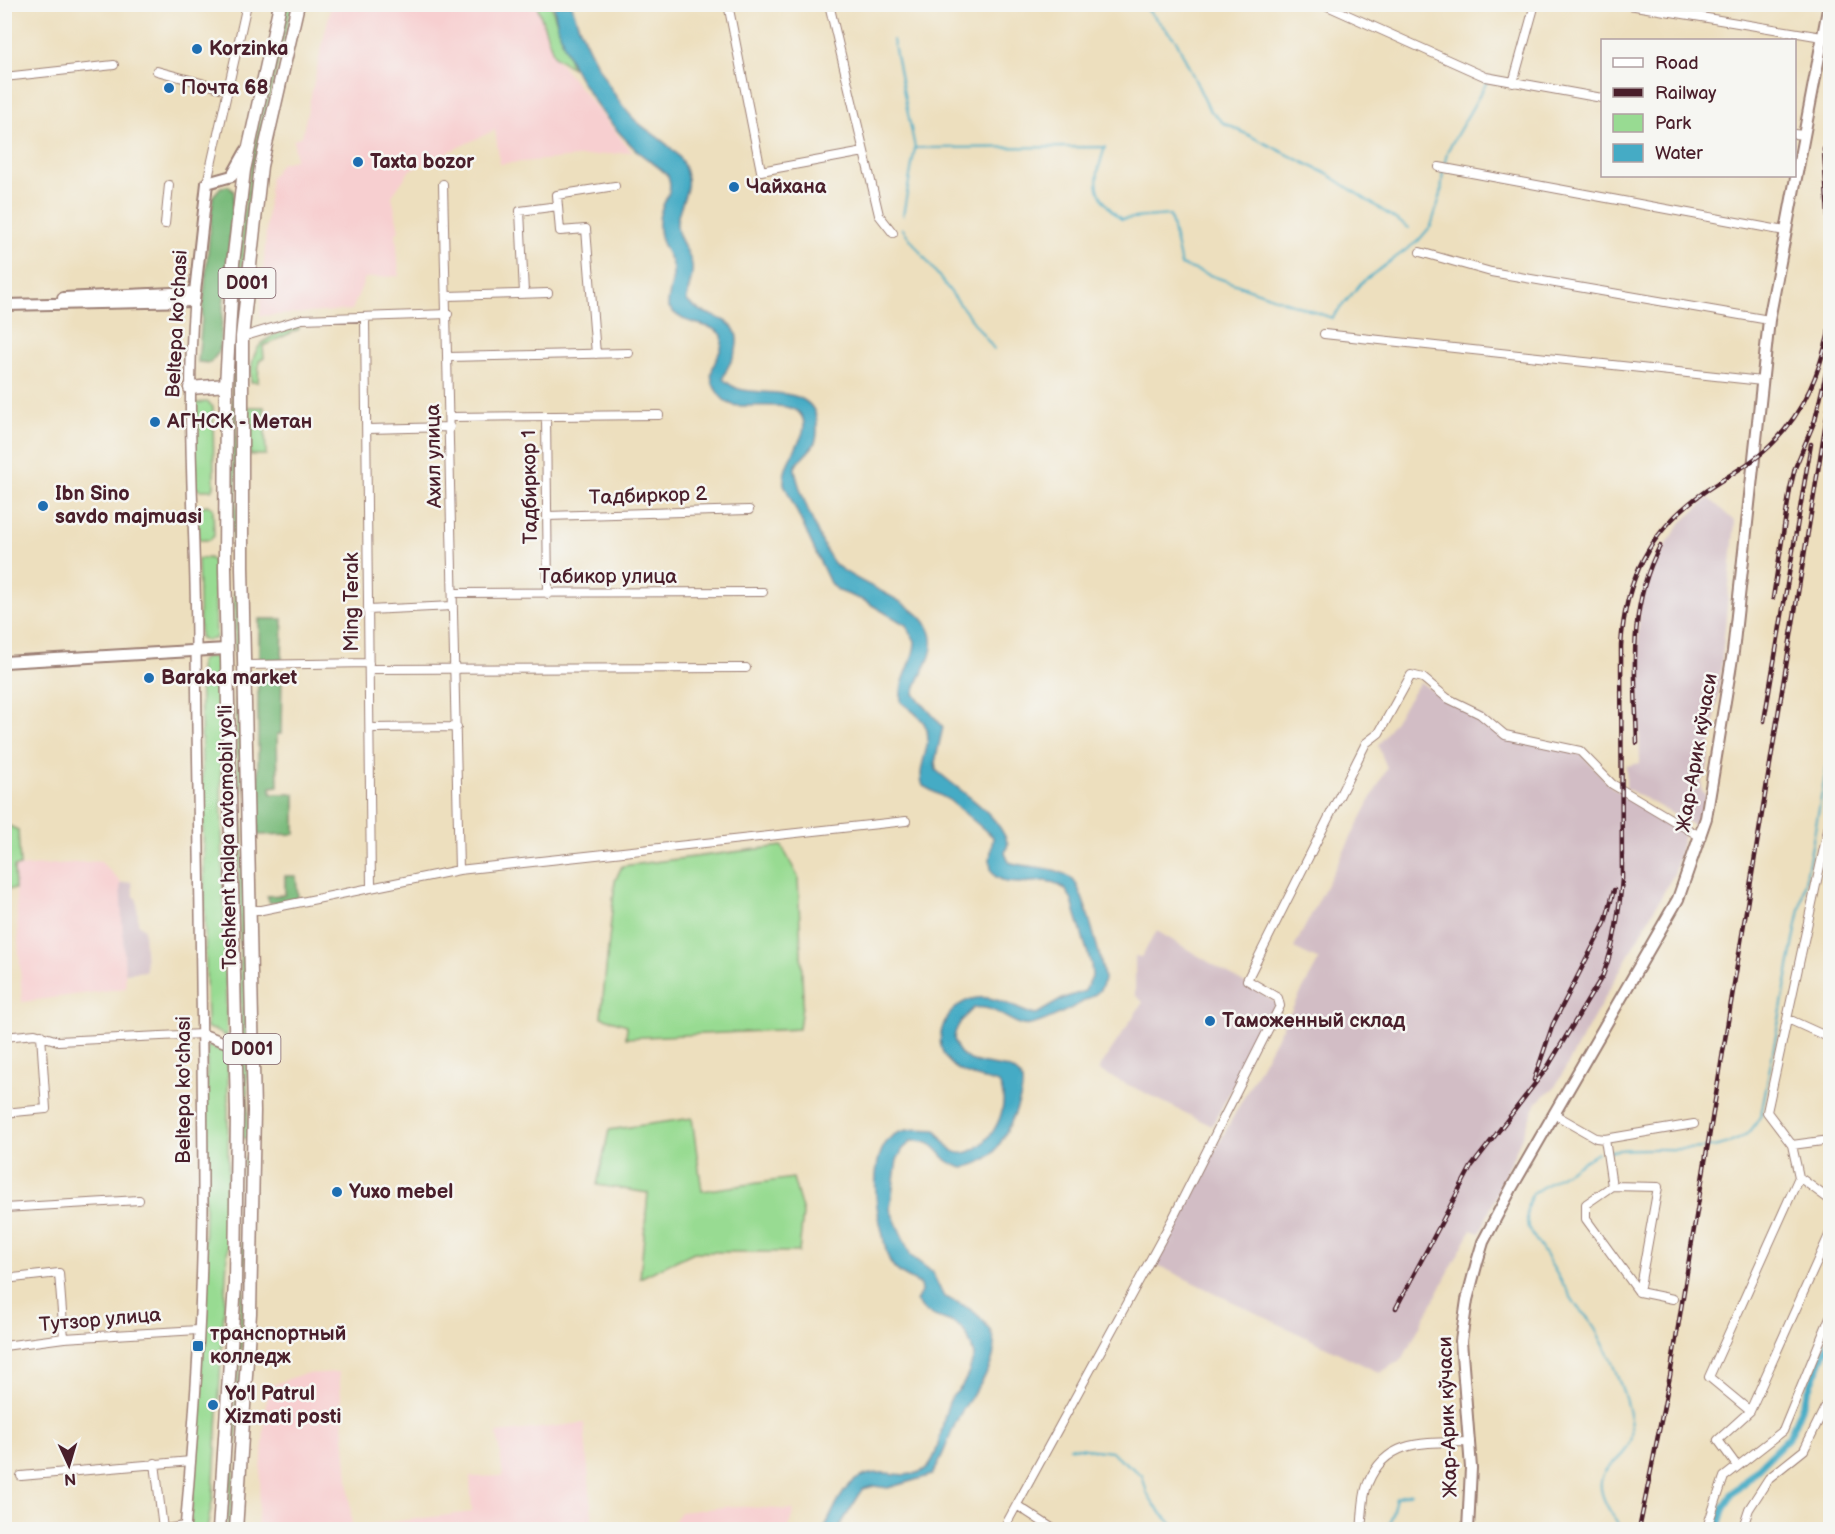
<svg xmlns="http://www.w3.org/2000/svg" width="1835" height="1534" font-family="'Balsamiq Sans',sans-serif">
<rect width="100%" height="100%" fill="#f6f6f2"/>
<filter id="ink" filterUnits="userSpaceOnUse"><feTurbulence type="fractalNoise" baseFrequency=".0167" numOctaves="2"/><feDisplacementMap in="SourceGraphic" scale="12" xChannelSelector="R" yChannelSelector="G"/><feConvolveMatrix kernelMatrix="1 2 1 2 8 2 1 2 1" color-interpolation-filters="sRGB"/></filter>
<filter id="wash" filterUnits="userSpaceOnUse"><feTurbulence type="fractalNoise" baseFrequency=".008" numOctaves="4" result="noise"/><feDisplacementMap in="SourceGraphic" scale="24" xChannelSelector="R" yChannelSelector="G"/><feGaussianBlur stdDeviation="1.35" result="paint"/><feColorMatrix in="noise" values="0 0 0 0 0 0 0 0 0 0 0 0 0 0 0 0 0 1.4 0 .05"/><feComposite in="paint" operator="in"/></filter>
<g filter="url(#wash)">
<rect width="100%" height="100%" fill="#eddfbe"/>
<path fill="#f7cfd0" d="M331 5H537L554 56 632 152 500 164 495 130 410 170 392 196 399 231 396 233 399 276 365 278 352 310 260 316 270 179 281 163 295 160 294 139 302 136Z
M100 861 121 882 126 988 22 1002 14 867Z
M339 1372 352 1527 472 1512 470 1477 503 1476 497 1433 584 1423 593 1526 570 1530 257 1529 267 1387 302 1374Z
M733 1506 794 1510 788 1529H667L680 1512Z"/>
<path fill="#d2bdc5" d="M1709 498 1735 522 1719 690 1706 778 1702 779 1701 789 1706 796 1698 828 1626 788V766L1640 763 1638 634 1641 596 1651 567 1681 523Z
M1420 682 1444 699 1480 715 1504 736 1581 754 1613 788 1685 830 1675 872 1555 1087 1537 1102 1480 1233 1471 1230 1403 1358 1380 1373 1153 1263 1319 960 1294 948 1387 768 1378 746Z
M132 882 133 894 137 900 138 923 144 929 146 971 125 973 120 883Z
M1157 931 1277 1003 1212 1126 1098 1070 1143 1002 1135 995V956L1141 957Z"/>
<path fill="#98db92" stroke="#717d5e" stroke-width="1.5" d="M287 5H292C276 70 258 135 249 201 234 319 235 438 237 557H233C232 437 229 316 246 197 255 131 271 68 287 5Z
M537 5H551L572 68 554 56Z
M299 324V329L263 346 264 358 259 361 258 382H251C250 341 266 339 299 324Z
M208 402 213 407 214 487 211 490H199L195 486V403Z
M248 407H264L266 455H250Z
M207 505 213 508 214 536 210 540H199L196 508Z
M209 558 214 562 216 636 215 639 205 640 200 637 198 559Z
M234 593H238L242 791H238Z
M206 657H218L227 1038 218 1031 207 1028 200 662Z
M238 810H242L248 1138H243Z
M5 824 18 830 20 866 14 867 15 889H5Z
M782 846 798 877 803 998 799 1029 626 1038 627 1025 601 1017 615 881 622 866Z
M207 1046 228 1052V1242L213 1497 207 1529 190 1530 203 1344Z
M692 1118 702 1191 793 1178 803 1213 799 1252H694L640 1278 648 1193 597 1185 609 1130Z
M244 1158H248C246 1282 239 1405 230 1529L227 1530 239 1344Z"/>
<path fill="#7abb7c" stroke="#626d54" stroke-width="1.5" d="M229 186 234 192 219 352 210 363 198 362 213 196 221 187Z
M259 619H283L282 660H259Z
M282 671 281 734H277L278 786 271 787V794H295V834L258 835V672Z
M285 876H296L298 898 270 903 267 896 285 895Z"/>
<path fill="#45abc5" stroke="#486578" stroke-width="1.5" d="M554 5H572C580 37 611 96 635 120 650 134 676 146 684 166 694 192 679 199 677 223 676 239 690 250 692 265 694 278 687 288 687 301 704 320 739 314 737 343 737 357 726 366 723 379 729 384 735 389 743 390 767 395 815 386 817 423 817 431 818 439 813 446 808 453 800 459 795 467 795 483 824 552 835 564 857 586 927 602 932 638 935 659 917 675 914 694L943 727 935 762 936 770C960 792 998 812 1008 844L1005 853 1009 862C1028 869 1060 865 1074 881 1083 891 1103 965 1104 978 1104 984 1102 987 1099 991 1089 1000 1035 1029 1023 1025 1005 1020 994 1005 974 1008 965 1016 951 1030 955 1043 964 1074 1009 1057 1021 1078 1028 1092 1002 1145 992 1154 983 1163 974 1165 963 1168 935 1161 943 1140 912 1141L903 1149 897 1160 890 1209 911 1256 932 1272 944 1297C963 1304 978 1311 989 1329 1008 1361 970 1392 957 1420 948 1439 943 1458 932 1475L888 1488 874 1486 863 1489 838 1529H824C839 1501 846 1470 886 1473 898 1474 910 1477 922 1471 941 1462 941 1417 950 1400 953 1394 959 1391 962 1386 968 1377 970 1367 974 1356 963 1305 936 1331 916 1301L921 1292 920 1284C911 1279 899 1275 893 1266 885 1256 885 1243 882 1231 875 1205 869 1158 891 1137 903 1127 922 1129 936 1130 941 1136 945 1144 951 1149 972 1168 1017 1117 999 1083 983 1078 963 1076 951 1064 927 1041 947 1002 977 998 997 995 1016 1010 1035 1015L1064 998 1085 991 1092 976 1091 964 1071 898 1065 889 1055 883 1046 881 1019 883 1006 882 996 877 991 870 990 859 993 837 949 800 923 786C915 766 935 744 925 725 920 715 909 709 901 702 898 678 915 664 915 641L906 625 865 601 839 591 830 583 784 484C782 457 809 440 803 419 796 398 751 409 733 405 726 403 720 397 716 390 702 368 725 357 722 335 705 319 685 329 668 306 668 293 674 281 673 269 670 251 657 246 659 220 660 202 675 194 668 176 658 165 645 159 635 149 597 112 560 59 554 5Z"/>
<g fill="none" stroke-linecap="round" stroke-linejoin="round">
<path stroke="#45abc5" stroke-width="2" d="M1142 4 1176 40 1209 109 1222 122 1329 175 1409 228
M893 40 915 148 903 215
M915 148 1105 147C1094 181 1091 194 1121 219L1170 215 1181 265 1332 318 1361 283 1418 241 1431 226 1441 194 1443 170
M1444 165 1448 150 1487 82
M902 228 994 349
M1610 1151C1651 1144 1713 1159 1747 1134 1753 1130 1757 1121 1761 1115L1830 750
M1597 1153 1533 1193C1526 1205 1526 1214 1528 1228 1545 1253 1560 1280 1576 1305 1580 1312 1588 1316 1591 1322 1609 1352 1626 1391 1631 1425 1637 1475 1566 1456 1623 1530
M1070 1447 1111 1452 1142 1475 1147 1493 1158 1510 1178 1530
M1388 1530 1396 1498 1411 1493"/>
<path stroke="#45abc5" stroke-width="7" d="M1717 1530 1723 1510 1732 1494 1789 1437 1830 1340"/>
</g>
</g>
<g filter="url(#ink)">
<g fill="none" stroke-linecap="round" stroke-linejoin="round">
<g stroke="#9c7f74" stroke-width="10">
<path id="minor" d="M728 4 761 171 864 152
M829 4 879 215 893 233
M1323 4 1486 77 1602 98
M1623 4 1822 37
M157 71 227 90
M4 77 114 65
M1513 83 1535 4
M1794 134 1804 135
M1439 167 1785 231
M207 183 247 4
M443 184 459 870
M165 224 169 185
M1420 252 1491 272 1769 320
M524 293 520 211 558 206
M447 296 548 293
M365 318 371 886
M1324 334 1762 381
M242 337 302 319 448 314
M596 354 586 229 560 231 557 195 615 186
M448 357 629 353
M546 416 548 594
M449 417 659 415
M368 429 450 427
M547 516 749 510
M453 593 763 592
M368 610 453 606
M244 665 369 663
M369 669 746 668
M370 728 457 727
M249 910H262L459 870 906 821
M1788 1019 1830 1038
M4 1037 35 1034 58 1041 202 1034
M4 1113 46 1109 41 1035
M1554 1114 1596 1138 1605 1139 1694 1124
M1605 1139 1612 1186 1586 1204V1219L1639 1292 1673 1299
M1792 1145 1830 1140
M1799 1177 1830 1200
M1612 1186 1658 1187 1639 1292
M4 1208 139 1200
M4 1279 59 1273 64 1338
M4 1346 64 1338 198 1330
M1750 1411 1709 1377 1799 1177 1792 1145 1767 1112 1830 820
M155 1463 163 1529
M1737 1466 1718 1440 1750 1411 1830 1233
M21 1476 191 1461
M1018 1506 1055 1530
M157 1530 185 1526
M1003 1530 1172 1220 1280 1006 1278 998 1247 980 1366 743 1379 733 1411 675 1423 678 1447 698 1480 714 1505 735 1580 751 1612 784 1701 837
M1361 1530C1363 1515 1362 1496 1368 1483 1387 1437 1428 1443 1470 1442
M1706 1530 1724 1477 1783 1431 1830 1317
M1742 1530 1749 1509 1769 1478 1804 1450 1830 1397"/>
</g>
<g stroke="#9c7f74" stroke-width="12">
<path id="tertiary" d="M202 1034 235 1046
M185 1530C194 1423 202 1316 203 1209 203 1021 198 834 196 647 196 531 185 416 194 301"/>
</g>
<g stroke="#9c7f74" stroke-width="14">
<path id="secondary" d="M63 298 194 292
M4 305 194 301 207 183 232 176 246 151
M4 662 226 649
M1468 1530 1471 1468 1461 1341 1467 1300 1477 1262 1483 1242 1512 1187 1678 899 1706 818 1733 652 1769 320 1829 4"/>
</g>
<g stroke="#9c7f74" stroke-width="15">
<path id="trunk" d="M190 388 226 385
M219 1530 235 1284 237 1112 225 568 226 385 233 263 244 170 280 4
M236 1530 250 1313 254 1111 242 567V337L261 166 298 4"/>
</g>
<use href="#minor" stroke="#fff" stroke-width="8"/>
<use href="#tertiary" stroke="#fff" stroke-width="9"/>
<use href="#secondary" stroke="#fff" stroke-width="10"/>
<use href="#trunk" stroke="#fff" stroke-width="12"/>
<g stroke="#4a1f2b" stroke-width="4.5">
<path id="rail" d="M1824 149 1830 250
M1828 337 1830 316
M1773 598 1790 489 1795 468 1815 420 1827 369
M1764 721 1811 444
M1637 743C1635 675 1627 608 1660 546
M1534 1080 1553 1024 1605 923 1614 890
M1396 1308 1471 1167 1547 1068 1603 975C1615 944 1619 912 1622 879L1621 646C1625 580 1649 531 1704 492 1728 475 1754 463 1774 442 1806 409 1819 372 1830 329
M1639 1530 1670 1376 1830 397"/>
</g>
<use href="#rail" stroke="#f6f6f2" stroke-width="2" stroke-dasharray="7" stroke-linecap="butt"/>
</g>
</g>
<g fill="#1f6fb2" stroke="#f6f6f2" stroke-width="2">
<circle cx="197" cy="49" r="6"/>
<circle cx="169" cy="88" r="6"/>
<circle cx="358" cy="162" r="6"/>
<circle cx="734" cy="187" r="6"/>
<circle cx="155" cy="422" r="6"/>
<circle cx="43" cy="506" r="6"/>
<circle cx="149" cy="678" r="6"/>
<circle cx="1210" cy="1021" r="6"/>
<circle cx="337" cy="1192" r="6"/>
<rect x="192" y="1340" width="12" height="12" rx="3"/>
<circle cx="213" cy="1405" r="6"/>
</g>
<g text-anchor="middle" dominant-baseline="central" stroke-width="5" stroke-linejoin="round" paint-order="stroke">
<g fill="#f6f6f2" stroke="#7e6067" stroke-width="1.5">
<rect x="218.5" y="268" width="57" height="30" rx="4.5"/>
<rect x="223.5" y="1034" width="57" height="30" rx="4.5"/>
</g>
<g font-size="18" font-weight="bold" fill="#4a1f2b">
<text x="247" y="283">D001</text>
<text x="252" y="1049">D001</text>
</g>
<g font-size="20" font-weight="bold" fill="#4a1f2b" stroke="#f6f6f2" text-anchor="start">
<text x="209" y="49">Korzinka</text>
<text x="181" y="88">Почта 68</text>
<text x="370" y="162">Taxta bozor</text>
<text x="746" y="187">Чайхана</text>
<text x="167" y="422">АГНСК - Метан</text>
<text x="55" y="494">Ibn Sino<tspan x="55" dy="23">savdo majmuasi</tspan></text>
<text x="161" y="678">Baraka market</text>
<text x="1222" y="1021">Таможенный склад</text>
<text x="349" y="1192">Yuxo mebel</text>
<text x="210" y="1334">транспортный<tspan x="210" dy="23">колледж</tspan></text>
<text x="225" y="1394">Yo'l Patrul<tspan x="225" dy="23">Xizmati posti</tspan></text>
</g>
<g font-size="20" fill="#4a1f2b" stroke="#f6f6f2">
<text transform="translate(177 324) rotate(-87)">Beltepa ko'chasi</text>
<text transform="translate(434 456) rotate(-91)">Ахил улица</text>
<text transform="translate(530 487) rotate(-91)">Тадбиркор 1</text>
<text transform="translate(648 496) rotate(-2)">Тадбиркор 2</text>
<text x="608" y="577">Табикор улица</text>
<text transform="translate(352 602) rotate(-90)">Ming Terak</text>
<text transform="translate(1697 753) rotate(-80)">Жар-Арик кўчаси</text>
<text transform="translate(228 837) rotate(-91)">Toshkent halqa avtomobil yo'li</text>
<text transform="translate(184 1090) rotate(-90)">Beltepa ko'chasi</text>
<text transform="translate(100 1320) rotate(-5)">Тутзор улица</text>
<text transform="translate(1448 1417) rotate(-92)">Жар-Арик кўчаси</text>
</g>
</g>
<rect width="1835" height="1534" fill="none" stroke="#f6f6f2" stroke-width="24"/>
<rect x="1601" y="39" width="195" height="138" fill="#f6f6f2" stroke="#b1a0a2" stroke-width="1.5"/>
<rect x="1613" y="58" width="30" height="9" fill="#ffffff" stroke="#b1a0a2" stroke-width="1.5"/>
<text x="1655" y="69" font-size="18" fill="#4a1f2b">Road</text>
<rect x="1613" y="88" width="30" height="9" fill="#4a1f2b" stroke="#b1a0a2" stroke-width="1.5"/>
<text x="1655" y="99" font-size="18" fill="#4a1f2b">Railway</text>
<rect x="1613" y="114" width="30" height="18" fill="#98db92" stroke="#b1a0a2" stroke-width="1.5"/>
<text x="1655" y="129" font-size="18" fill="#4a1f2b">Park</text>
<rect x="1613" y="144" width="30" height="18" fill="#45abc5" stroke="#b1a0a2" stroke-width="1.5"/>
<text x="1655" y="159" font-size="18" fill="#4a1f2b">Water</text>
<g transform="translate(69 1465) rotate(176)" stroke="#f6f6f2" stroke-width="4.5" paint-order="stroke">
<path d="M0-4.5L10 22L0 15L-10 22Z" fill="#4a1f2b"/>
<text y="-9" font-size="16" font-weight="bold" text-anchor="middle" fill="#4a1f2b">N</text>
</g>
</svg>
